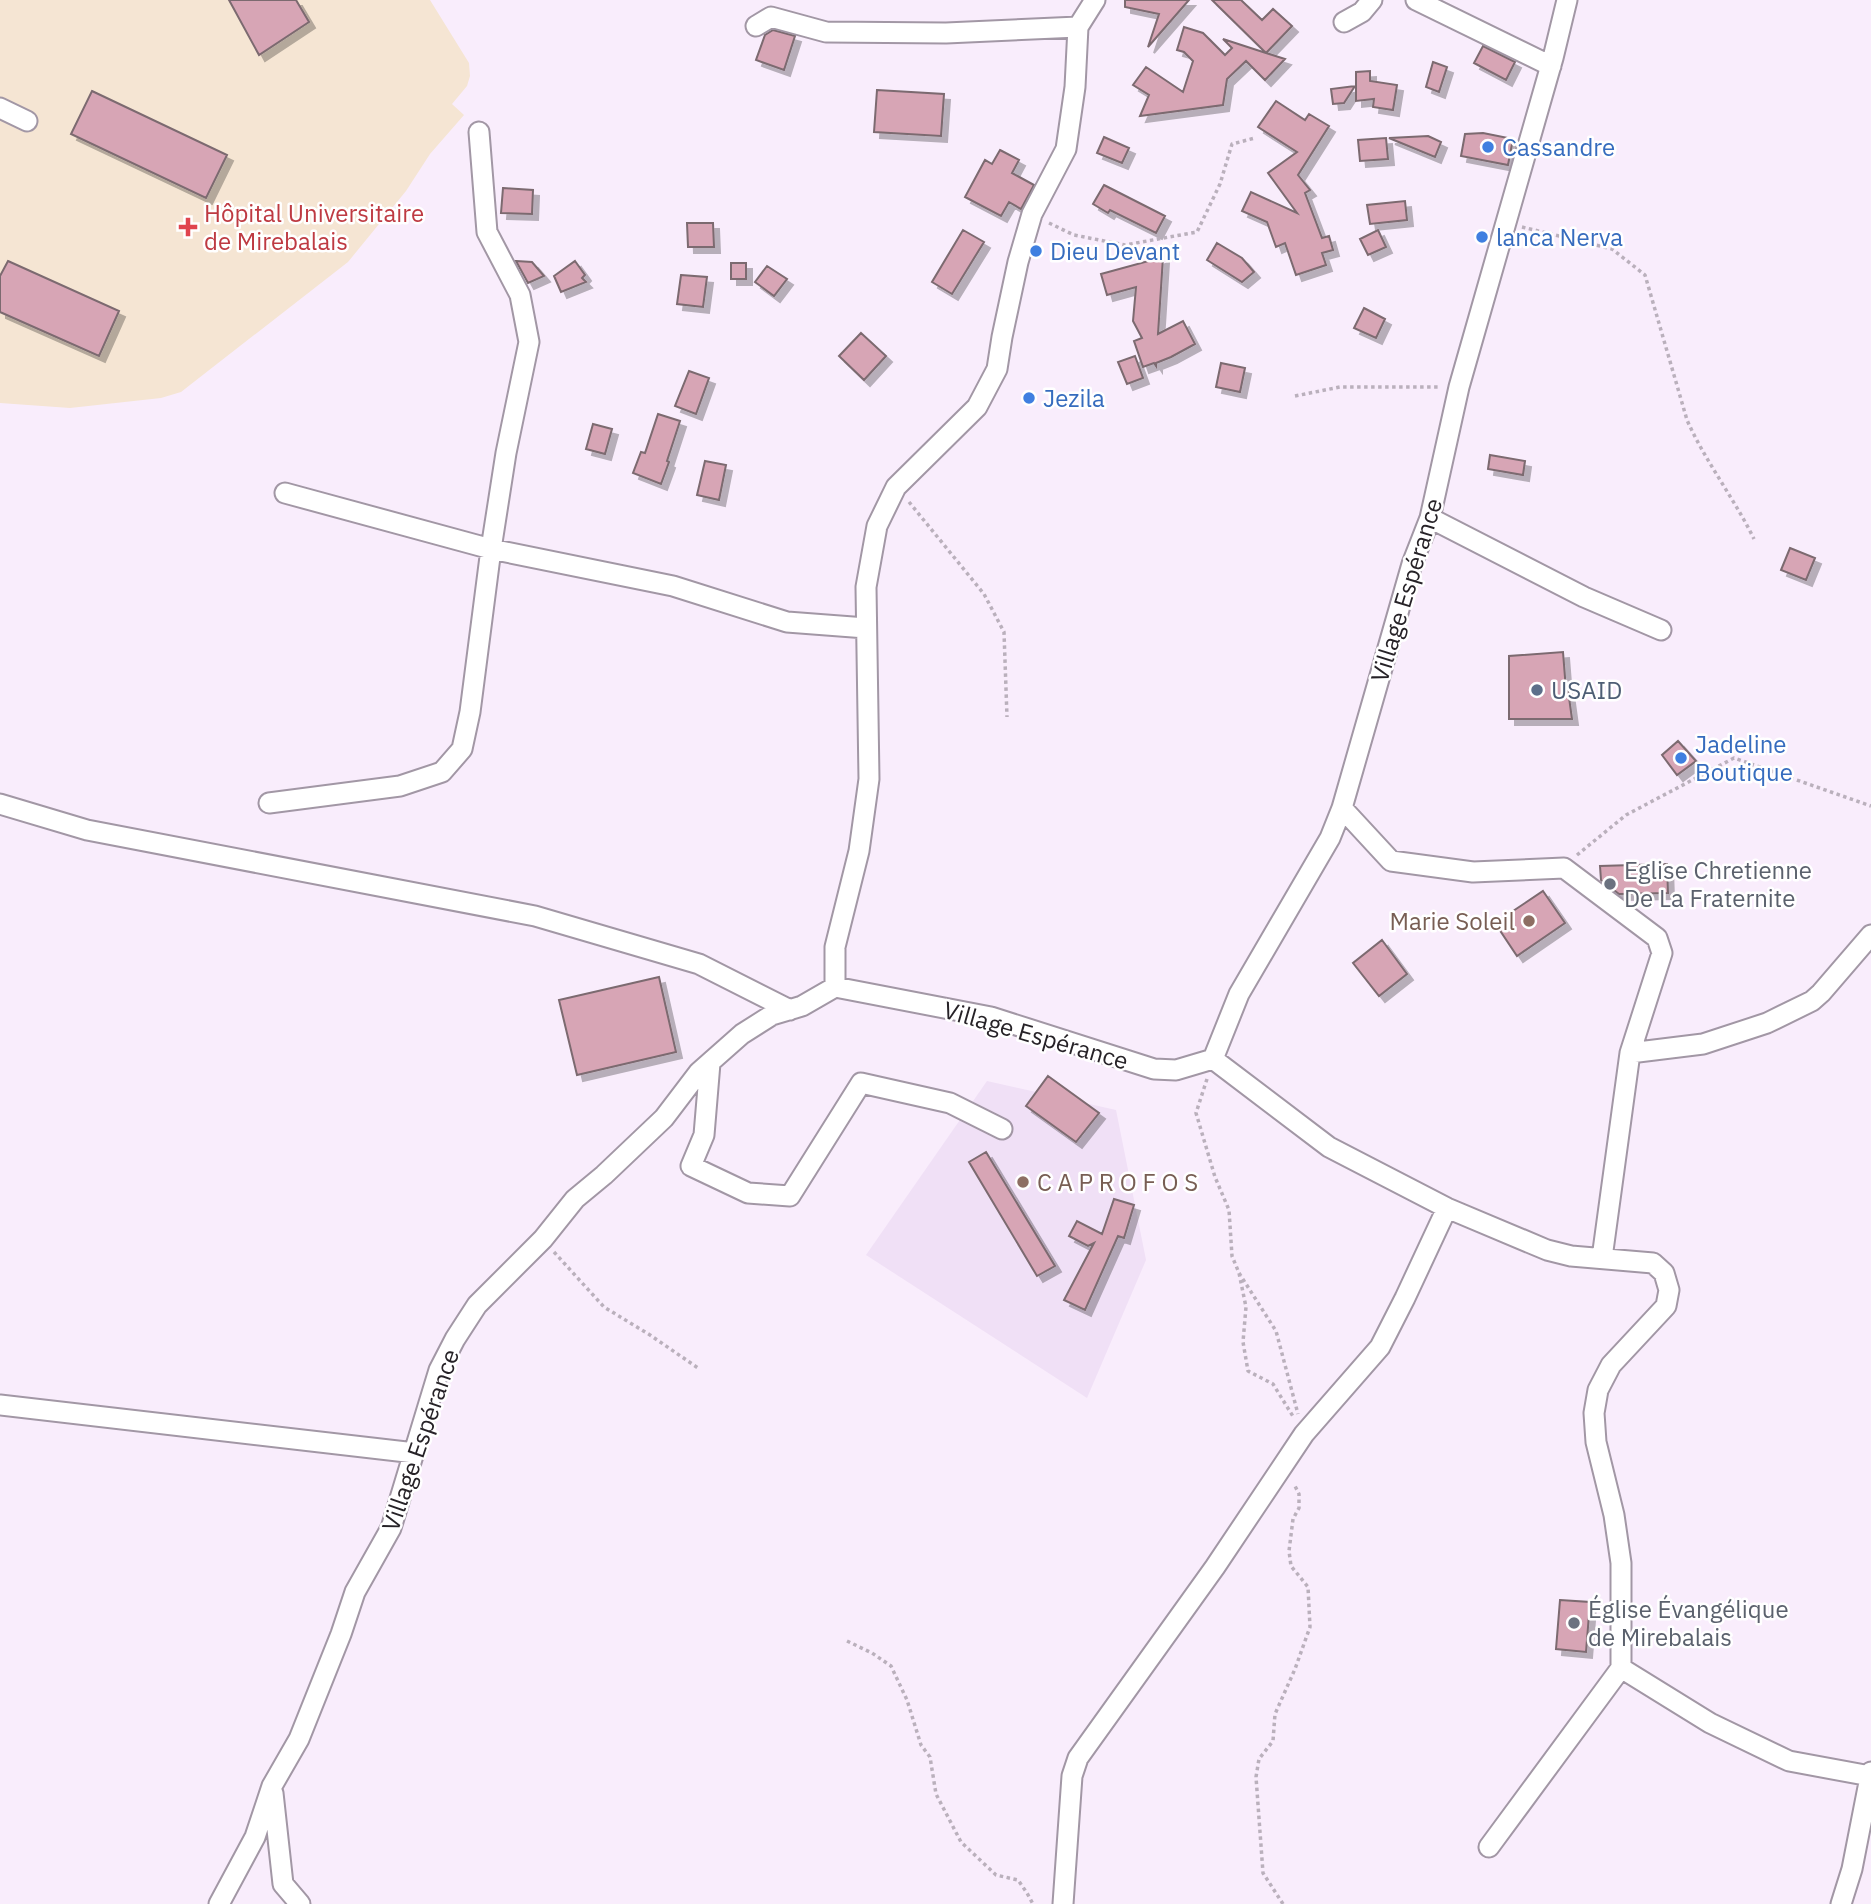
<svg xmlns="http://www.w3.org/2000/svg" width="1871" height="1904" font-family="'IBM Plex Sans',sans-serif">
<defs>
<filter id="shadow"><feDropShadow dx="6" dy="6" stdDeviation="0" flood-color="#0004"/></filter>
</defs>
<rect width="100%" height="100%" fill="#f9edfc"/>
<path fill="#f0e0f6" d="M987 1081 1116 1110 1146 1260 1087 1398 866 1255Z"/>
<path fill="#f5e5d3" d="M0 0H430L469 63 470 76 467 86 452 104 464 115 430 154 406 191 348 262 181 392 161 398 70 408 0 403Z"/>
<path fill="#d7a5b5" stroke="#7c6a70" stroke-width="2" filter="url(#shadow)" d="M229 0H296L309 22 259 55Z
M1125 0H1189L1148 47 1159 14 1125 7Z
M1212 0H1241L1262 20 1273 9 1292 26 1266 53 1285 59 1265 80 1246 61 1227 79 1223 105 1140 116 1149 95 1133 85 1146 67 1183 92 1193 61 1184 52 1177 50 1184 27 1203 33 1225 55 1232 48 1223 39 1266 53Z
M773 30 795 36 784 70 756 60 765 35Z
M1483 46 1515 62 1506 80 1474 63Z
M1433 62 1447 67 1439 92 1426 87Z
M1370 71V81L1397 85 1393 110 1373 107 1374 99 1356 101V72Z
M1355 86 1344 103 1333 104 1331 89Z
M877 90 944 94 941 136 874 132Z
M92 91 227 155 206 198 71 134Z
M1276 101 1305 120 1309 114 1329 126 1298 175 1310 190 1305 193 1322 238 1329 236 1333 250 1322 253 1326 265 1296 275 1285 243 1276 247 1267 222 1242 211 1251 192 1297 213 1268 173 1297 152 1258 127Z
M1483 133 1513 139 1508 165 1461 156 1465 134Z
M1428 136 1441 142 1435 157 1389 138Z
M1104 137 1129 148 1122 163 1097 153Z
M1386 138 1388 159 1360 161 1358 140Z
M1000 150 1019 160 1012 173 1034 185 1021 209 1009 202 1001 216 965 197 985 160 992 164Z
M1104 185 1165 216 1156 233 1110 210 1108 213 1093 204Z
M503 188 533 190 532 214 501 213Z
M1405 201 1407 220 1370 224 1367 205Z
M687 223H713L714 247H688Z
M963 230 984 242 952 294 932 282Z
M1378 230 1386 247 1368 255 1360 239Z
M1217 243 1242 258 1254 272 1242 282 1207 260Z
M1163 257 1158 334 1183 321 1195 344 1171 357 1156 363V366L1154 363 1143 367 1134 341 1142 338 1133 321 1136 287 1107 295 1101 274Z
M8 261 119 311 99 356 0 312V276Z
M516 261 532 262 544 276 528 283Z
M575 261 585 275 582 278 586 282 561 292 554 276Z
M731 263H746V279H731Z
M767 266 787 279 774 296 755 282Z
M681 275 707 277 703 307 677 304Z
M1364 308 1385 319 1376 338 1354 328Z
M861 333 886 356 864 380 839 356Z
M1135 356 1143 378 1127 384 1118 362Z
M1221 363 1245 368 1240 392 1216 387Z
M689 371 709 378 696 414 675 406Z
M658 414 680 421 667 461 669 462 661 484 633 473 641 452 645 453Z
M593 424 612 429 605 454 586 449Z
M1490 455 1525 461 1523 475 1488 469Z
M705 461 726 465 719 500 697 495Z
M1790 548 1815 558 1806 580 1781 570Z
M1563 652 1566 690H1568L1572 719H1509V656Z
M1678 741 1696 761 1677 775 1662 755Z
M1667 864 1668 893 1619 894 1601 880 1600 866Z
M1543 891 1565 923 1517 956 1495 923Z
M1382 940 1407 974 1379 996 1353 963Z
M659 977 676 1052 577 1075 559 1000Z
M1048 1076 1099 1113 1076 1142 1026 1106Z
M986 1152 1055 1266 1037 1276 969 1162Z
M1114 1199 1134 1205 1124 1238 1118 1236 1085 1310 1064 1300 1094 1243 1088 1246 1069 1236 1077 1221 1102 1234Z
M1560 1600 1590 1602 1586 1652 1556 1649Z"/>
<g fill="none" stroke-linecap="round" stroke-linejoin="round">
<g stroke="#a297a5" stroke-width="23">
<path id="minor" d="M1416 0 1551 66
M1344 22 1362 12 1372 0
M756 26 771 17 826 32 946 33 1078 27
M0 108 27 121
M285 493 491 549 673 586 787 622 866 628
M1430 518 1584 597 1661 630
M269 803 400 786 442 772 462 749 470 712 491 549 506 453 529 342 520 295 487 232 479 132
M0 804 87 830 535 916 699 964 790 1010
M1342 808 1391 861 1473 872 1564 868 1657 938 1662 953 1630 1053
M835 987V947L859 851 869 779 866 587 877 526 896 487 977 407 997 369 1002 337 1018 262 1032 214 1066 149 1075 87 1078 27 1095 0
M1213 1059 1329 1147 1447 1208 1547 1250 1571 1256 1653 1263 1664 1273 1669 1290 1666 1306 1611 1365 1598 1390 1594 1413 1596 1442 1614 1515 1621 1563V1668L1489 1847
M710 1063 704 1135 691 1166 748 1193 790 1196 861 1083 950 1103 1002 1129
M1602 1258 1630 1053 1703 1044 1767 1023 1812 1001 1821 993 1871 935
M0 1405 415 1453
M1621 1668 1710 1723 1789 1761 1870 1776
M273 1793 283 1884 300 1904
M219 1904 255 1837 272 1786 299 1739 341 1634 355 1592 391 1528 439 1370 455 1339 477 1305 543 1239 575 1199 604 1175 664 1118 699 1072 742 1034 772 1015 802 1006 835 987 991 1017 1154 1069 1176 1070 1213 1059 1239 994 1330 838 1342 808 1412 564 1430 518 1459 387 1553 58 1567 0
M1063 1904 1072 1776 1078 1758 1215 1567 1304 1434 1380 1347 1405 1298 1447 1208
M1841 1904 1852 1869 1871 1772"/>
</g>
<path stroke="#bab0bc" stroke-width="3.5" stroke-dasharray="3.5 3.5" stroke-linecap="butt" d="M1049 223 1074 235 1125 245 1197 232 1220 184 1232 144 1255 138
M1522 227 1612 249 1645 275 1687 420C1705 461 1734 498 1754 539
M1295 396 1340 387H1439
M909 502 984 594 1004 632 1007 717
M1577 855 1626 815 1734 758 1871 806
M1207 1079 1196 1113 1215 1177 1229 1210 1232 1256 1239 1273 1246 1307 1243 1342 1248 1371 1273 1384 1294 1418
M554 1252 604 1307 650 1335 698 1368
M1239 1273 1276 1331 1298 1414
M847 1641 872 1653 891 1666 907 1700 921 1745 930 1757 936 1794 961 1842 996 1875 1018 1880 1027 1893 1033 1904
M1283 1904 1263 1873 1256 1777 1259 1759 1273 1741 1275 1714 1295 1669 1310 1627 1308 1587 1291 1566 1289 1551 1293 1519 1299 1508V1494L1294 1484"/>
<use href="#minor" stroke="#fff" stroke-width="19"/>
</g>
<g fill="#3f7fe0" stroke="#fff" stroke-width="2.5">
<circle cx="1488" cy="147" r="7"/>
<circle cx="1482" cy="237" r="7"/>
<circle cx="1036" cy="251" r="7"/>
<circle cx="1029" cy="398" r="7"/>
<circle cx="1681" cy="758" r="7"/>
</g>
<path fill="#e0444e" stroke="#fff" stroke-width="2.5" d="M184.5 216.5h7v7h7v7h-7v7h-7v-7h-7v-7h7z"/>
<circle fill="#5c6f8a" stroke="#fff" stroke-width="2.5" cx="1537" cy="690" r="7"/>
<g fill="#6b7280" stroke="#fff" stroke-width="2.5">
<circle cx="1610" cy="884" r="7"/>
<circle cx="1574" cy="1623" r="7"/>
</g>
<g fill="#8d6e63" stroke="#fff" stroke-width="2.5">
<circle cx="1529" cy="921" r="7"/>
<circle cx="1023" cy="1182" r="7"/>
</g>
<g text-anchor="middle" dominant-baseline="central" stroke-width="5" stroke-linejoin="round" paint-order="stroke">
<g font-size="24" fill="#366cbe" stroke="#fff" text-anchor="start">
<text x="1502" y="147">Cassandre</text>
<text x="1496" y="237">lanca Nerva</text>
<text x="1050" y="251">Dieu Devant</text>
<text x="1043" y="398">Jezila</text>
<text x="1695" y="744">Jadeline<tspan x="1695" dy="28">Boutique</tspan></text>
</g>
<g font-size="24" fill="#be3a42" stroke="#fff" text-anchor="start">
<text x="204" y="213">Hôpital Universitaire<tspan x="204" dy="28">de Mirebalais</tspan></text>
</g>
<g font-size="24" fill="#262227" stroke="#fff">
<text transform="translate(1406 590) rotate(-73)">Village Espérance</text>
<text transform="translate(1036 1035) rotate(16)">Village Espérance</text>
<text transform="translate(420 1440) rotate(-71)">Village Espérance</text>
</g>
<g font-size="24" fill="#4e5e75" stroke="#fff" text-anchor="start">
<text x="1551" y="690">USAID</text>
</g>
<g font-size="24" fill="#5b616d" stroke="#fff" text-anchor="start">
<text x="1624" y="870">Eglise Chretienne<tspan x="1624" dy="28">De La Fraternite</tspan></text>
<text x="1588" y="1609">Église Évangélique<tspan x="1588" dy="28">de Mirebalais</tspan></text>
</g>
<g font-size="24" fill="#785e54" stroke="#fff" text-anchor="end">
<text x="1515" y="921">Marie Soleil</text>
<text x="1037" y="1182" text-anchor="start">C A P R O F O S</text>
</g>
</g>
</svg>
